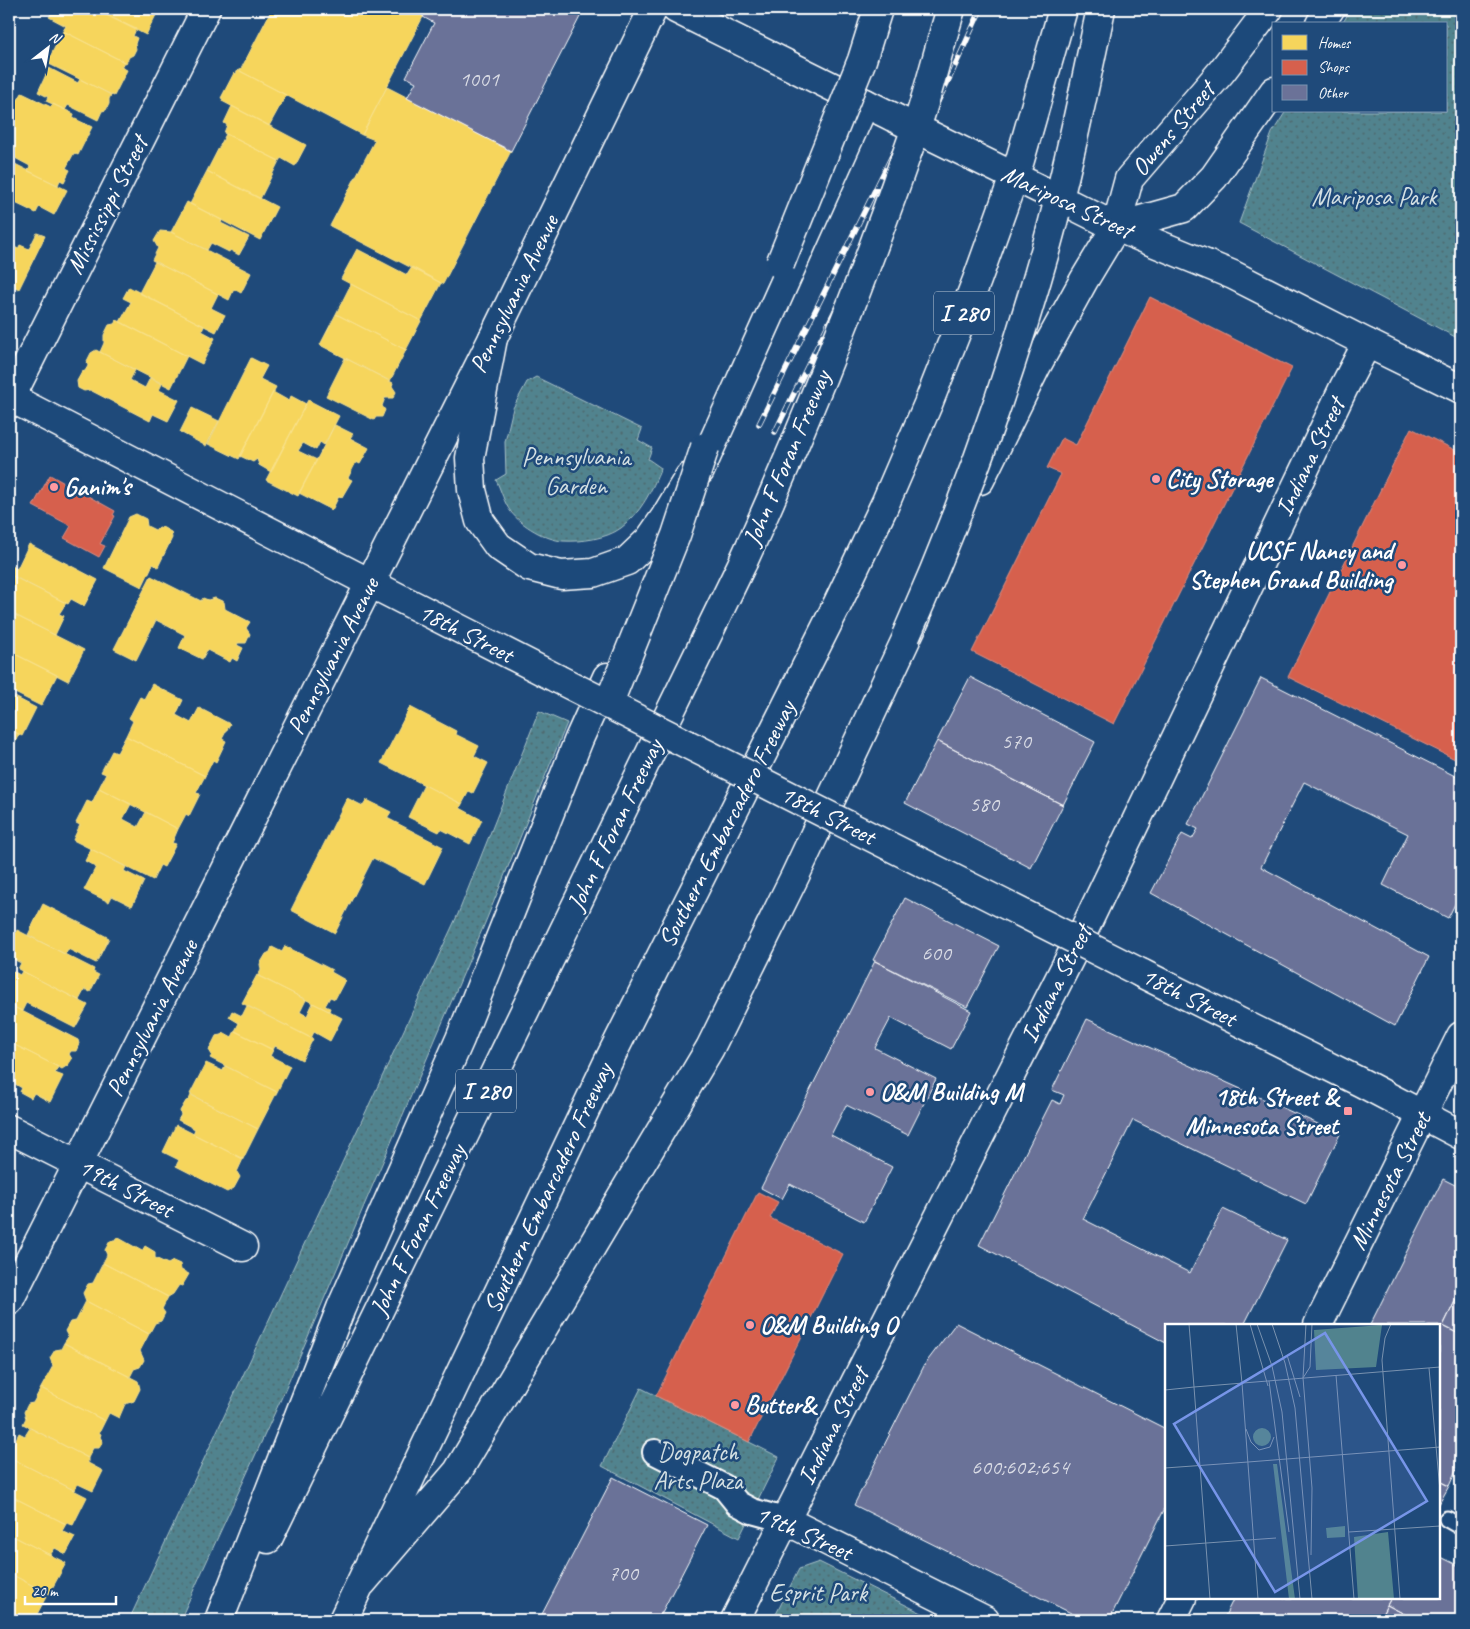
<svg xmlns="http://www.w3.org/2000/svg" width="1470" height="1629" font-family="Caveat,sans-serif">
<defs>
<pattern id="park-dots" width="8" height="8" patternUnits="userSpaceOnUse" patternTransform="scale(1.25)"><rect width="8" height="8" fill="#51838e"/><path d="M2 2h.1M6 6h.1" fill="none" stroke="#4f6a70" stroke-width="1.8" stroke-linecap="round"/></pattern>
</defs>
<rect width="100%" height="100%" fill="#1f4a7a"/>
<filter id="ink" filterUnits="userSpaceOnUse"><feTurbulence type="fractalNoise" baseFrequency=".02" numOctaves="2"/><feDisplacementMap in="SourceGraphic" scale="10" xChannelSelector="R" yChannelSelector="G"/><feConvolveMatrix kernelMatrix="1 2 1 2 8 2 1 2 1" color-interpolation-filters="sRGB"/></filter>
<g filter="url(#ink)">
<path fill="url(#park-dots)" stroke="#a8c1c6" d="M1351 9H1461V340L1239 223 1272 133 1286 111H1446V24H1342Z
M536 377 642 429 638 440 652 448 648 459 661 468C652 490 641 513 621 528 606 539 581 542 563 541 546 540 521 525 511 512 504 503 501 490 496 480L506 474 505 442 513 408 527 382Z
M539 711 567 723 485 923 286 1388 180 1620H129L458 914Z
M641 1388 779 1457 739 1538 602 1466Z
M819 1562 936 1620H773L799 1569Z"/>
<path fill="#f6d55c" stroke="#f9e28d" d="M54 9H94L136 29 133 36 137 38 135 44 136 49 133 55 129 57 126 63 124 62 63 31 66 26 49 17Z
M94 9H159L146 35Z
M272 9H427L362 135 240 71Z
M63 31 124 62 121 67 127 70 114 96 47 63Z
M49 68 78 83 80 79 111 95 109 99V104L106 110 102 111 98 120 68 105 65 110 46 101 48 97 38 92Z
M238 70 286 95 269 126 222 101 223 99 221 98 234 73 236 74Z
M387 87 511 151 443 284 330 226 375 140 362 135Z
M22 93 51 107 53 104 74 114 73 118 92 127 78 155 74 153 66 168 70 170 64 182 60 180 58 185 28 171 30 166 15 158 13 163 9 161V100L10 97 18 100Z
M232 106 306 145 295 166 281 158 279 161 224 133 227 125 224 123Z
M226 134 279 161 260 199 207 171Z
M9 161 67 190 54 215 39 207 36 213 9 200Z
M207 171 277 207 260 240 190 204Z
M187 202 222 220 221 223 249 237 239 255 230 250 229 252 211 243 207 250 171 232Z
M160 231 171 232 251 273 241 293 234 289 229 300 152 260 158 248 154 241Z
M37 233 45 236 19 289 15 287 9 300V244L18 249 20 245 29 249Z
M357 249 407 275 412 267 441 283 421 321 341 279Z
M155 262 218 294 211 308 225 315 216 332 139 293Z
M351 284 421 321 406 350 336 314Z
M129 287 204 326 202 331 215 338 202 364 120 322 131 302 123 298Z
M336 314 406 350 390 381 320 345Z
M117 320 187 356 171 388 100 352 104 343V335L109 325 114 324Z
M96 350 135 370 130 380 145 388 150 378 162 384 159 390 179 400 168 421 153 414 150 421 90 390 84 391 78 388 77 381 82 372 85 371 88 366 87 361 91 353Z
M251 358 267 366 260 379 276 387 239 459 208 444Z
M345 358 393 383 392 386 396 392 393 398H385L382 406 385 410 382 417H376L374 420 326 396Z
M273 392 289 401 291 396 306 404 271 472 259 465 257 459 253 462 240 456Z
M308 400 339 416 324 445 320 442 316 450 303 443 298 451 317 460 298 496 266 480Z
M192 408 219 421 206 446 180 432Z
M335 425 353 434 350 438 369 448 360 464 356 462 348 478 352 480 342 497 339 496 332 510 299 493Z
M136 514 146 519 147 526 155 530 162 527 171 532 172 538 158 567 153 564 142 587 104 568 129 517Z
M29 544 98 580 84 606 71 599 68 604 9 574V564L17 569Z
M12 576 66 603 59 614 64 616 55 635 9 612V583Z
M151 576 201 601 203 598 208 600 215 598 224 602 225 609 250 622 246 628 250 634 246 643H238L237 645 243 648 237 661 232 658 230 662 207 650 202 659 179 648 185 635 156 620 136 660 114 649Z
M9 612 84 650 68 681 9 651Z
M9 651 57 675 41 706 9 690Z
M152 684 183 700 176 715 191 723 199 708 230 724 222 739 226 741 216 762 213 760 205 776 126 736 133 721 129 718 140 697 144 699Z
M9 694 36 708 22 736 9 729Z
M410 707 456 731 455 734 479 746 474 756 488 763 473 793 469 791 462 804 381 763Z
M9 729 19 734 12 748 9 746Z
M126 736 205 776 196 793 200 794 189 816 186 814 178 829 99 788 106 774 101 772 112 751 117 753Z
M424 785 462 804 460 808 482 820 470 844 441 829 439 832 408 817Z
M99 788 131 804 123 819 138 827 146 812 178 829 172 843 176 844 164 867 160 865 153 880 73 840 80 825 76 823 87 801 92 803Z
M347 798 363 806 367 800 391 812 387 818 443 847 425 884 373 858 335 933 291 910Z
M91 849 126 867 124 871 144 881 132 906 112 896 109 902 84 890 96 867 85 861Z
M43 904 109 938 96 963 68 949 65 954 28 935Z
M17 930 94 969 93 972 99 975 90 992 85 989 79 1000 18 969 21 963 9 957V946Z
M285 946 332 970 331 972 345 980 335 999 330 997 325 1006 330 1008 329 1011 258 976 261 970 260 964 266 954 270 952 272 947 282 952Z
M9 969 20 975 22 971 88 1005 75 1028 26 1003 22 1011 9 1005Z
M257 975 306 1000 300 1012 307 1016 313 1003 342 1018 330 1041 314 1032 311 1038 242 1003Z
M12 1006 78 1040 79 1044 76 1051H71L69 1054 72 1059 68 1065 62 1069 9 1042V1011Z
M247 1006 313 1039 302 1060 275 1046 273 1050 235 1031 239 1023 229 1017 232 1011 242 1016Z
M235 1031 273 1050 270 1056 290 1066 277 1092 210 1058 212 1055 209 1050 216 1036 222 1035 223 1032 232 1037Z
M9 1042 58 1067 55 1073 63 1076 50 1102 34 1093 31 1098 20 1092 22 1088 10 1081 9 1084Z
M206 1063 223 1071 225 1066 277 1092 258 1129 190 1094Z
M191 1095 258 1129 243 1159 193 1134 195 1129 178 1120 181 1115 180 1111 186 1101 189 1100Z
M176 1125 243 1159 237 1172 240 1177 234 1188 227 1192 176 1166 179 1160 163 1152Z
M117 1237 142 1251 145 1246 155 1252V1258L168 1264 173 1261 180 1264 181 1270 189 1274 182 1286 179 1285 173 1294 168 1297 103 1263 107 1255 105 1250 110 1241H115Z
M103 1263 168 1297 162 1309 165 1313 161 1321 155 1323 149 1334 86 1301 83 1293 88 1284 93 1283Z
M86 1301 149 1334 140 1351 144 1360 140 1367 134 1369 130 1377 64 1343 68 1337 65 1331 70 1322 76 1321Z
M64 1343 138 1381 140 1389 134 1401 125 1404 119 1418 109 1413 105 1421 41 1388 53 1366 50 1358 55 1350 61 1349Z
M41 1388 105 1421 99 1433 101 1434 100 1437 103 1442 99 1448H93L88 1458 23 1424 26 1418 24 1412 28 1404 33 1403Z
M30 1428 88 1458V1463L103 1471 93 1491 78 1484 74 1490 9 1457V1453L19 1433 25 1436Z
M9 1457 87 1497 73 1525 67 1523 66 1524 9 1495Z
M9 1495 66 1524 62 1531 75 1537 66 1554 55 1548 50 1555 9 1534Z
M9 1534 66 1563 49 1594 9 1573Z
M9 1573 35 1587 34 1590 46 1597 34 1620 21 1613 19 1617 9 1612Z
M9 1612 25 1620H9Z"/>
<path fill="#d6604d" stroke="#e29082" d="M1150 297 1292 368 1114 724 972 652 1061 474 1047 468 1062 438 1076 445Z
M1411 428 1461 453V762L1288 677Z
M50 475 115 511 113 515 115 516 100 544 105 546 99 557 64 538 71 526 33 506Z
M758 1192 778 1202 770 1218 843 1254 749 1442 656 1396Z"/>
<path fill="#6b7298" stroke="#fff" d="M427 9H579L583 11 511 151 407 98 416 82 406 77 434 23 423 17Z
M970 677 1095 742 1063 805 937 741Z
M1261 678 1461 779V892L1448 918 1383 885 1408 834 1304 782 1261 867 1429 957 1395 1026 1151 893 1182 834 1192 839 1198 829 1188 824Z
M937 741 1063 805 1031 868 905 803Z
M905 898 999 946 967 1007 873 960Z
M875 961 971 1011 951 1049 891 1018 875 1048 936 1079 908 1135 846 1105 831 1135 892 1167 864 1222 790 1184 782 1199 761 1188Z
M1087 1019 1340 1134 1306 1204 1133 1120 1083 1219 1190 1273 1223 1209 1287 1240 1244 1325H1166V1343L979 1245 1052 1100 1060 1104 1064 1095 1052 1090Z
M1443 1179 1461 1188V1289L1443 1326 1461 1335V1460L1449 1486 1439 1481V1325H1370Z
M1461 1289V1335L1443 1326Z
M956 1323 1166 1429V1506L1109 1620H1085L854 1505 925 1364Z
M613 1477 707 1525 658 1620H539Z
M1439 1481 1449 1486 1439 1504Z
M1439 1556 1461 1567V1620H1416L1387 1605 1391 1598H1439Z
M1234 1598H1391L1379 1620H1223Z
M1387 1605 1416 1620H1379Z"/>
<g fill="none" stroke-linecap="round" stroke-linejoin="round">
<g stroke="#fff" stroke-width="19">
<path id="service" d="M1447 1519 1461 1527"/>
</g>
<g stroke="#fff" stroke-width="28">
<path id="pedestrian" d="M655 1452 724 1487 737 1503 752 1511 785 1520"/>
</g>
<g stroke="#fff" stroke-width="31">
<path id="minor" d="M9 397 370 583
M9 401 206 9
M9 1129 243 1247
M1318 1325 1461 1036
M785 1520 985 1620
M735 1620 1084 930 1344 387 1367 343
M1171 1620 1182 1598"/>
</g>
<g stroke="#fff" stroke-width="31">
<path id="tertiary" d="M1269 9 1222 71 1129 179 1116 227 1184 208 1214 177 1274 91
M1320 24 1330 9"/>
</g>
<g stroke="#fff" stroke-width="31">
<path id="secondary" d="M676 9 893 117
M1068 203 1116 227 1233 275 1367 343 1461 389
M370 583 558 679
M1141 973 1362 1083 1461 1135
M9 1301 493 338 653 9"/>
</g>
<g stroke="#fff" stroke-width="31">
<path id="motorway" d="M493 338 470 458 472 490 480 521 498 546 529 567 561 575 593 573 627 561 649 540 665 517 689 477
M700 471 865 103
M980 480 1036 367 1084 280 1116 227
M268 1539 743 562
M362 1583 458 1471 710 1048 795 876 917 616
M219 1620 341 1308 460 1039 579 739 607 677
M343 1620 607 1064 836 607"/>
</g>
<use href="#service" stroke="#1f4a7a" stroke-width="15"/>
<use href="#pedestrian" stroke="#1f4a7a" stroke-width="24"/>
<use href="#minor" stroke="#1f4a7a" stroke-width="28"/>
<use href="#tertiary" stroke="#1f4a7a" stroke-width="28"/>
<use href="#secondary" stroke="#1f4a7a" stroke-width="28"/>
<use href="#motorway" stroke="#1f4a7a" stroke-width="28"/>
<g stroke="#fff" stroke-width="5.5">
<path id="rail" d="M759 424 935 69 962 9
M775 432 950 77 981 9"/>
</g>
<use href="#rail" stroke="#1f4a7a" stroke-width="4" stroke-dasharray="11" stroke-linecap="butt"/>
<g stroke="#fff" stroke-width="31" stroke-linecap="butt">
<path id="secondary-bridge" d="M893 117 1068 203
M558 679 1141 973"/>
</g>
<g stroke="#fff" stroke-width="31" stroke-linecap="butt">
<path id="motorway-bridge" d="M780 264 862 60 878 9
M743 562C808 419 866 273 917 125 930 87 939 47 951 9
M836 607 885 504 928 404 977 280 1020 160 1063 9
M906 636C962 510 1009 380 1046 248 1068 169 1084 89 1101 9
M608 705 676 535 705 447"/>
</g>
<use href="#secondary-bridge" stroke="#1f4a7a" stroke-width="28"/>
<use href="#motorway-bridge" stroke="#1f4a7a" stroke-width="28"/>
</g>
</g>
<g fill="#ff9aa2" stroke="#1f4a7a" stroke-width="2">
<circle cx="1156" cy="479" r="5"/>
<circle cx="54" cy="487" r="5"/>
<circle cx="1402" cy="565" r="5"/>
<circle cx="870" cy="1092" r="5"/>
<rect x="1343" y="1106" width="10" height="10" rx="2.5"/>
<circle cx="750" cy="1325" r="5"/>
<circle cx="735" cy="1405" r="5"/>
</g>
<g text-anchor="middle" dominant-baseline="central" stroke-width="5" stroke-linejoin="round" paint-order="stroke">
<g font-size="22" fill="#dadce5">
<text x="479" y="79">1001</text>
<text x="1016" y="741">570</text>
<text x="984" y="804">580</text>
<text x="936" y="953">600</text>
<text x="1020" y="1467">600;602;654</text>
<text x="623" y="1573">700</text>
</g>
<g fill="#1f4a7a" stroke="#bcc9d7" stroke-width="1">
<rect x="934" y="291.5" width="60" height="43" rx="4"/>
<rect x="456" y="1069.5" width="60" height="43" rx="4"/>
</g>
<g font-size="24" font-weight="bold" fill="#fff">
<text x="964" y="313">I 280</text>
<text x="486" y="1091">I 280</text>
</g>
<g font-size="25" fill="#fff" stroke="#1f4a7a">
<text transform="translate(1173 129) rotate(-50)">Owens Street</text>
<text transform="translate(1067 202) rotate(25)">Mariposa Street</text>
<text transform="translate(107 205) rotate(-63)">Mississippi Street</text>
<text transform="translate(514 294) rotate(-64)">Pennsylvania Avenue</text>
<text transform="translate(1310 457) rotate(-64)">Indiana Street</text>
<text transform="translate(787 458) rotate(-67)">John F Foran Freeway</text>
<text transform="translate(466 633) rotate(27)">18th Street</text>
<text transform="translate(333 656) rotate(-63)">Pennsylvania Avenue</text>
<text transform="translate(828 815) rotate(27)">18th Street</text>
<text transform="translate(727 824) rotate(-63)">Southern Embarcadero Freeway</text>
<text transform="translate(615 825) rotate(-64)">John F Foran Freeway</text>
<text transform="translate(1056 984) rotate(-63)">Indiana Street</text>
<text transform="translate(1189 997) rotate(27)">18th Street</text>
<text transform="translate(152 1018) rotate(-63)">Pennsylvania Avenue</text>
<text transform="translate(1390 1181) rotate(-63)">Minnesota Street</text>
<text transform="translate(126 1188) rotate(27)">19th Street</text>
<text transform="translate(548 1188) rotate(-65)">Southern Embarcadero Freeway</text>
<text transform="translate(418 1230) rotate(-64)">John F Foran Freeway</text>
<text transform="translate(833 1426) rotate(-63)">Indiana Street</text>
<text transform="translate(804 1533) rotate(24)">19th Street</text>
</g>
<g font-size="25" fill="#d4e0e3" stroke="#1f4a7a">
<text x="1374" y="197">Mariposa Park</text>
<text x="576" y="457">Pennsylvania<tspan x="576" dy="29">Garden</tspan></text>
<text x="698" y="1452">Dogpatch<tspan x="698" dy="29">Arts Plaza</tspan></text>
<text x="818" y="1593">Esprit Park</text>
</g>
<g font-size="25" font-weight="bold" fill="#fff" stroke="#1f4a7a" text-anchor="start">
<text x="1166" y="479">City Storage</text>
<text x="64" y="487">Ganim's</text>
<text x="1392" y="551" text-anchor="end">UCSF Nancy and<tspan x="1392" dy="29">Stephen Grand Building</tspan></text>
<text x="880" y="1092">O&amp;M Building M</text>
<text x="1338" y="1097" text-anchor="end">18th Street &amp;<tspan x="1338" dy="29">Minnesota Street</tspan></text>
<text x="760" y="1325">O&amp;M Building O</text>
<text x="745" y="1405">Butter&amp;</text>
</g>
</g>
<g transform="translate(1165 1324)">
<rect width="275" height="275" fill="#1f4a7a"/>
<path d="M217 1 211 43 151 46 149 6ZM88 113a9 9 0 1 1 18 0a9 9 0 1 1-18 0ZM108 140H112L130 275H124ZM180 202V213L162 214 161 204ZM223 208 229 275H193L189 213Z" fill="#51838e"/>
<path fill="none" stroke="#7992af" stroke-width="1" d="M24 0 29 63 275 43M71 0 77 59M85 0 103 62M92 0 107 42 117 88 135 275M107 0 120 39 130 84 147 275M226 0 220 14 217 36 235 275M122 31 135 73M264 44 275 167M171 51 189 275M138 54 145 43 147 0M138 54 141 0M138 54 147 164 146 231M104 57 124 208M77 59 93 275M0 66 29 63 45 275M81 105 86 118 94 126 105 123 109 113M83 138 275 123M0 144 83 138M184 208 275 202M0 222 111 214"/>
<path fill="#7795e8" fill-opacity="0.15" stroke="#7795e8" stroke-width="2.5" d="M160 9 262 177 110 268 9 100Z"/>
<rect width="275" height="275" fill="none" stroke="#fff" stroke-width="2.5"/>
</g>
<rect width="1470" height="1629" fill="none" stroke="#1f4a7a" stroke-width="30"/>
<rect x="15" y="15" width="1440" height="1599" fill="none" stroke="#fff" stroke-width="2" filter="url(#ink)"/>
<rect x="1272" y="22" width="175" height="90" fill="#1f4a7a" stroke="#7992af"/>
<rect x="1282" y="35" width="25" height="15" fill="#f6d55c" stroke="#7992af"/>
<text x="1318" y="48" font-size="15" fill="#ffffff">Homes</text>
<rect x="1282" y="60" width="25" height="15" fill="#d6604d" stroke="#7992af"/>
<text x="1318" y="72" font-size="15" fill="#ffffff">Shops</text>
<rect x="1282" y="85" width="25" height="15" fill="#6b7298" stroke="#7992af"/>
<text x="1318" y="98" font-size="15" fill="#ffffff">Other</text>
<g transform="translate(48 48) rotate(31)" stroke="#1f4a7a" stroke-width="4" paint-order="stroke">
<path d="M0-4L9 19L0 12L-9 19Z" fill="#ffffff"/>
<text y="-8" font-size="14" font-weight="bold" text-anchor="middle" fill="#ffffff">N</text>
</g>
<path d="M25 1596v8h91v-8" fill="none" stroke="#ffffff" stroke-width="2.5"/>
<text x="32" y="1596" font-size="15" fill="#ffffff" stroke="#1f4a7a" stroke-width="4" paint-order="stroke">20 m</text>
</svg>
